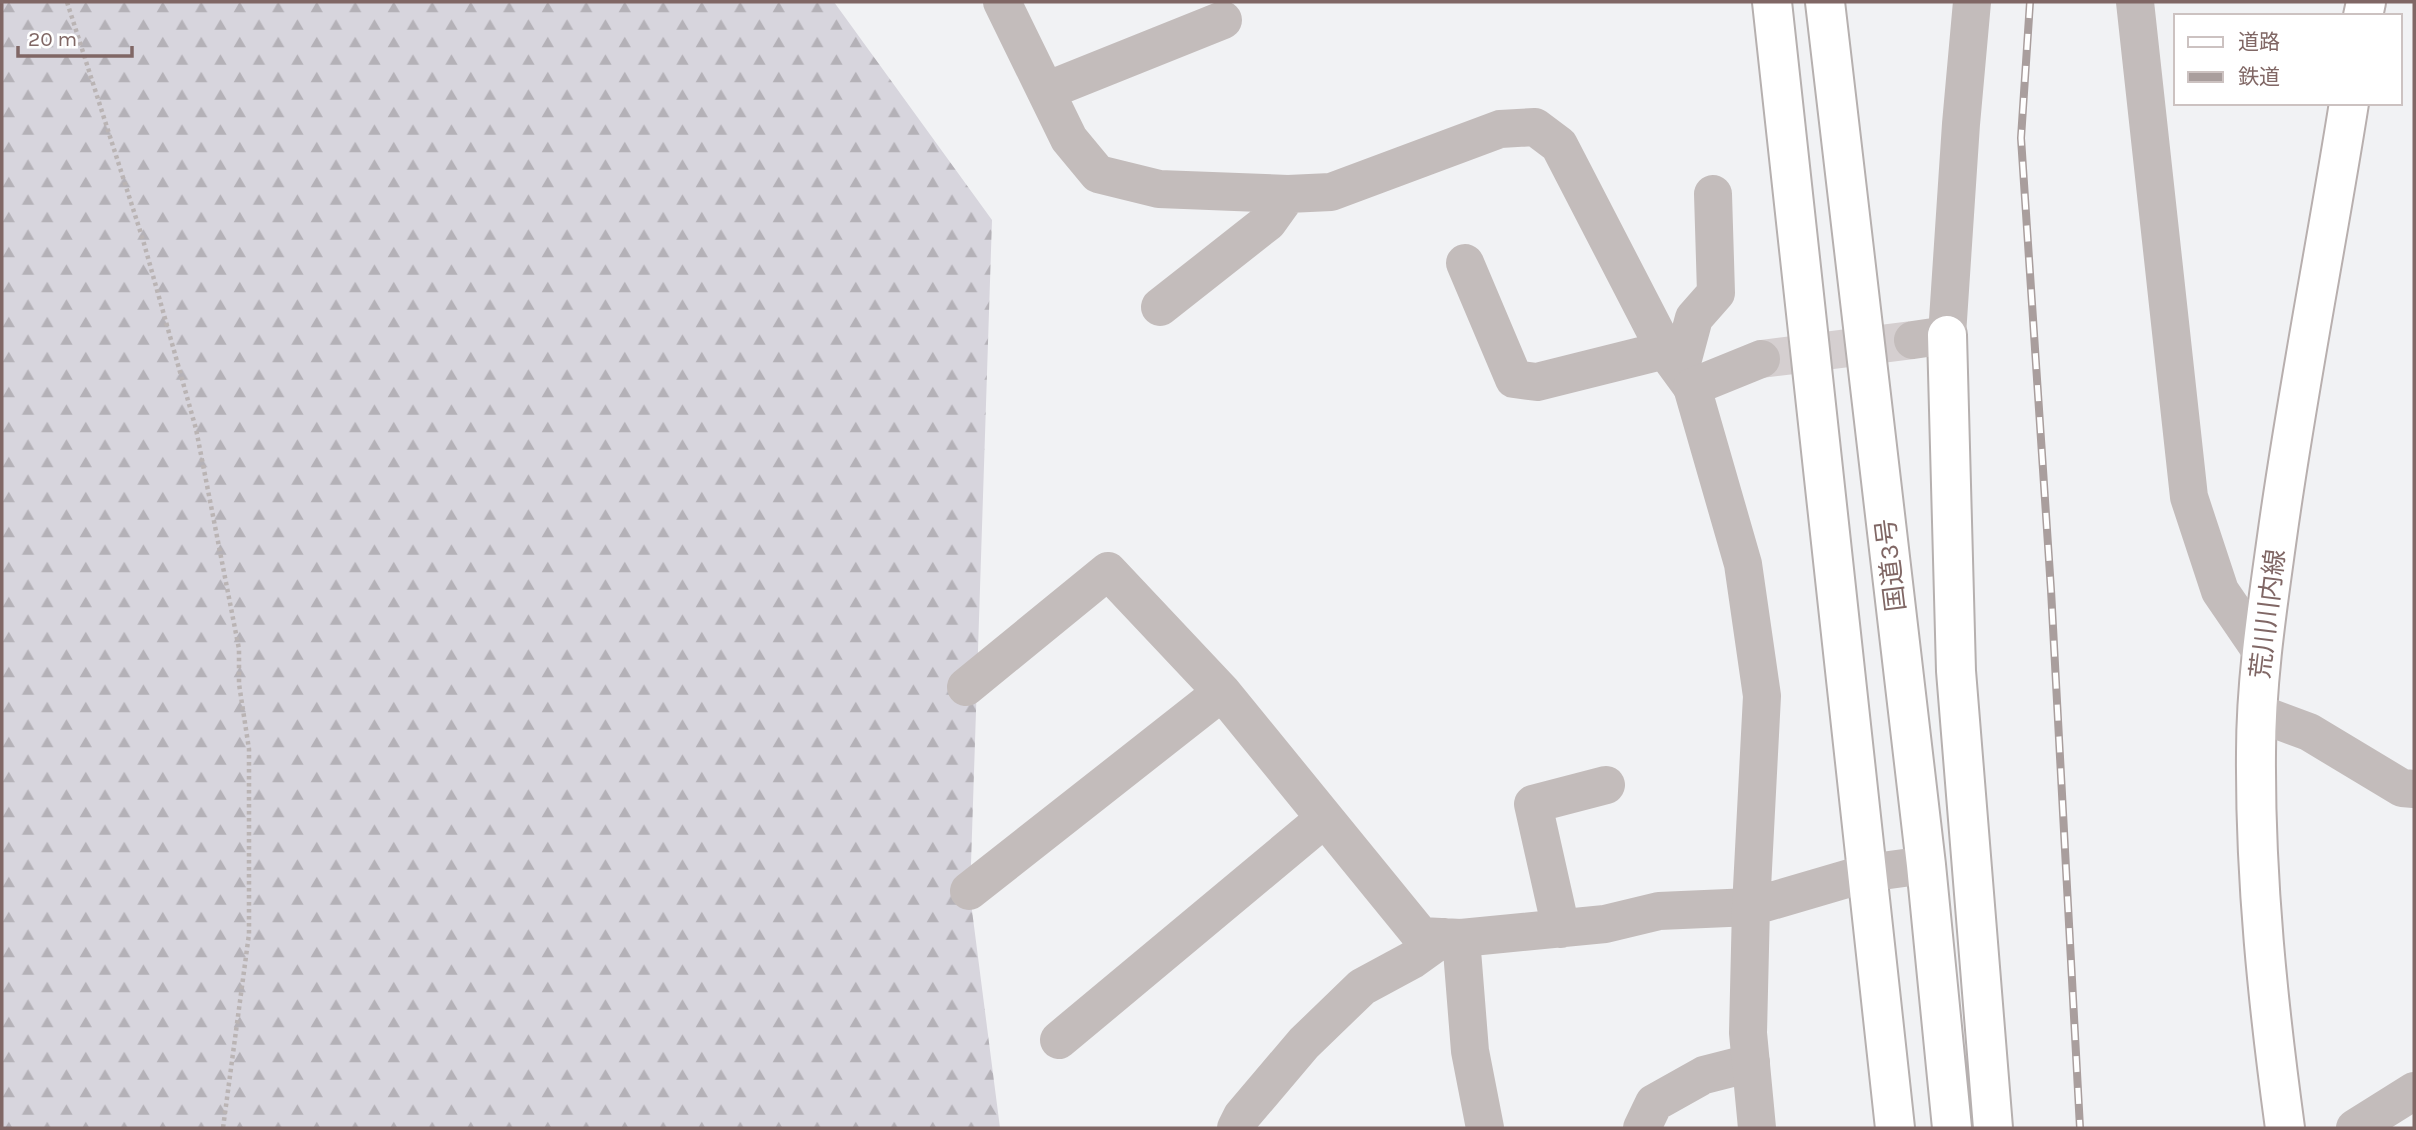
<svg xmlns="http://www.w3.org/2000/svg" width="2416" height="1130" font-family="Karla,'Noto Sans JP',sans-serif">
<defs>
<pattern id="forest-firs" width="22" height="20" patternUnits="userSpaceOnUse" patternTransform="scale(1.75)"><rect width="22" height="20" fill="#d7d5dd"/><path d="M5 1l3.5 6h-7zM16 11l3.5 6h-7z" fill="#b4b1b7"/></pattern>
</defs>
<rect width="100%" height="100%" fill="#f1f2f4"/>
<path fill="url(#forest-firs)" d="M2 2H834L992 220 970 895 1000 1128H2Z"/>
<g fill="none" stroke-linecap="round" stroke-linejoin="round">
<path stroke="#d5cfd0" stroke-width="38" stroke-dasharray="38 19" stroke-linecap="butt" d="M1761 359 1913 340"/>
<g stroke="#b8afae" stroke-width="42">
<path id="secondary" d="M2363 16 2366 2
M2285 1128C2268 1004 2255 879 2256 753 2256 681 2267 609 2277 537 2297 392 2326 248 2349 103"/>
</g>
<g stroke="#b6b0af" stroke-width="42">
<path id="trunk" d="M1772 2 1895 1128
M1825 2 1926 865 1952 1128
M1947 335 1956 671 1993 1128"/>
</g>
<path stroke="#bab4b4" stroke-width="4.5" stroke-dasharray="3.5 3.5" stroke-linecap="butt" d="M67 2 143 240 196 429 239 649V684L249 749V934L223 1128"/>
<path stroke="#c3bcbb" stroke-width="38" d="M1002 2 1069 139 1098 174 1159 189 1288 194 1331 192 1500 129 1535 127 1559 145 1665 350 1692 387
M2135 2 2189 497 2220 591 2261 651
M1046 91 1223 20
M1465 263 1514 379 1537 382 1665 350
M1160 307 1268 222 1288 194
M1680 370 1694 318 1716 293 1713 194
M966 687 1108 571 1222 692 1421 936 1461 938 1605 924 1659 911 1751 907
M2258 713 2309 732 2402 788 2414 789
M969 891 1222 692
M1561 929 1533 804 1606 785
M1461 938 1470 1051 1485 1128
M1059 1040 1324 819
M1236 1128 1242 1116 1304 1043 1362 987 1412 960 1444 937
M1642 1128 1654 1103 1704 1075 1751 1063
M2355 1128 2414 1091"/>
<path stroke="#c3bcbb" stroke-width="38" d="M1913 340 1947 335 1961 124 1972 2
M1751 907 1867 873 1926 865
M1757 1128 1748 1033 1751 907 1762 696 1743 564 1692 387 1761 359"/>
<use href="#secondary" stroke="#fff" stroke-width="38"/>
<use href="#trunk" stroke="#fff" stroke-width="38"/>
<g stroke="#a99e9d" stroke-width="8">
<path id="rail" d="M2030 2 2021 138 2051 590 2080 1128"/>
</g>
<use href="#rail" stroke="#fff" stroke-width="5" stroke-dasharray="16" stroke-linecap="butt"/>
</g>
<g text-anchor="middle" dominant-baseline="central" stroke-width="7" stroke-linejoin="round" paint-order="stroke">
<g font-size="26" fill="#806765" stroke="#fff">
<text transform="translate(1891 565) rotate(-97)">国道3号</text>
<text transform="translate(2268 614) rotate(-83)">荒川川内線</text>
</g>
</g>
<rect width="2416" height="1130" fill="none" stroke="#806765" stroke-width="7"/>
<rect x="2174" y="14" width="228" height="91" fill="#ffffff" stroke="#ccc2c1" stroke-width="2"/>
<rect x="2188" y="37" width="35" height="10" fill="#ffffff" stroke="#ccc2c1" stroke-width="2"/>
<text x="2238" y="49" font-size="21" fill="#806765">道路</text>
<rect x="2188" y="72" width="35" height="10" fill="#a99e9d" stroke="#ccc2c1" stroke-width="2"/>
<text x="2238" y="84" font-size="21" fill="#806765">鉄道</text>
<path d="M18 46v10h114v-10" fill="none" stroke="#806765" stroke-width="3.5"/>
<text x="28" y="46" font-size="21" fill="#806765" stroke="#ffffff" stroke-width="5" paint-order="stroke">20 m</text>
</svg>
